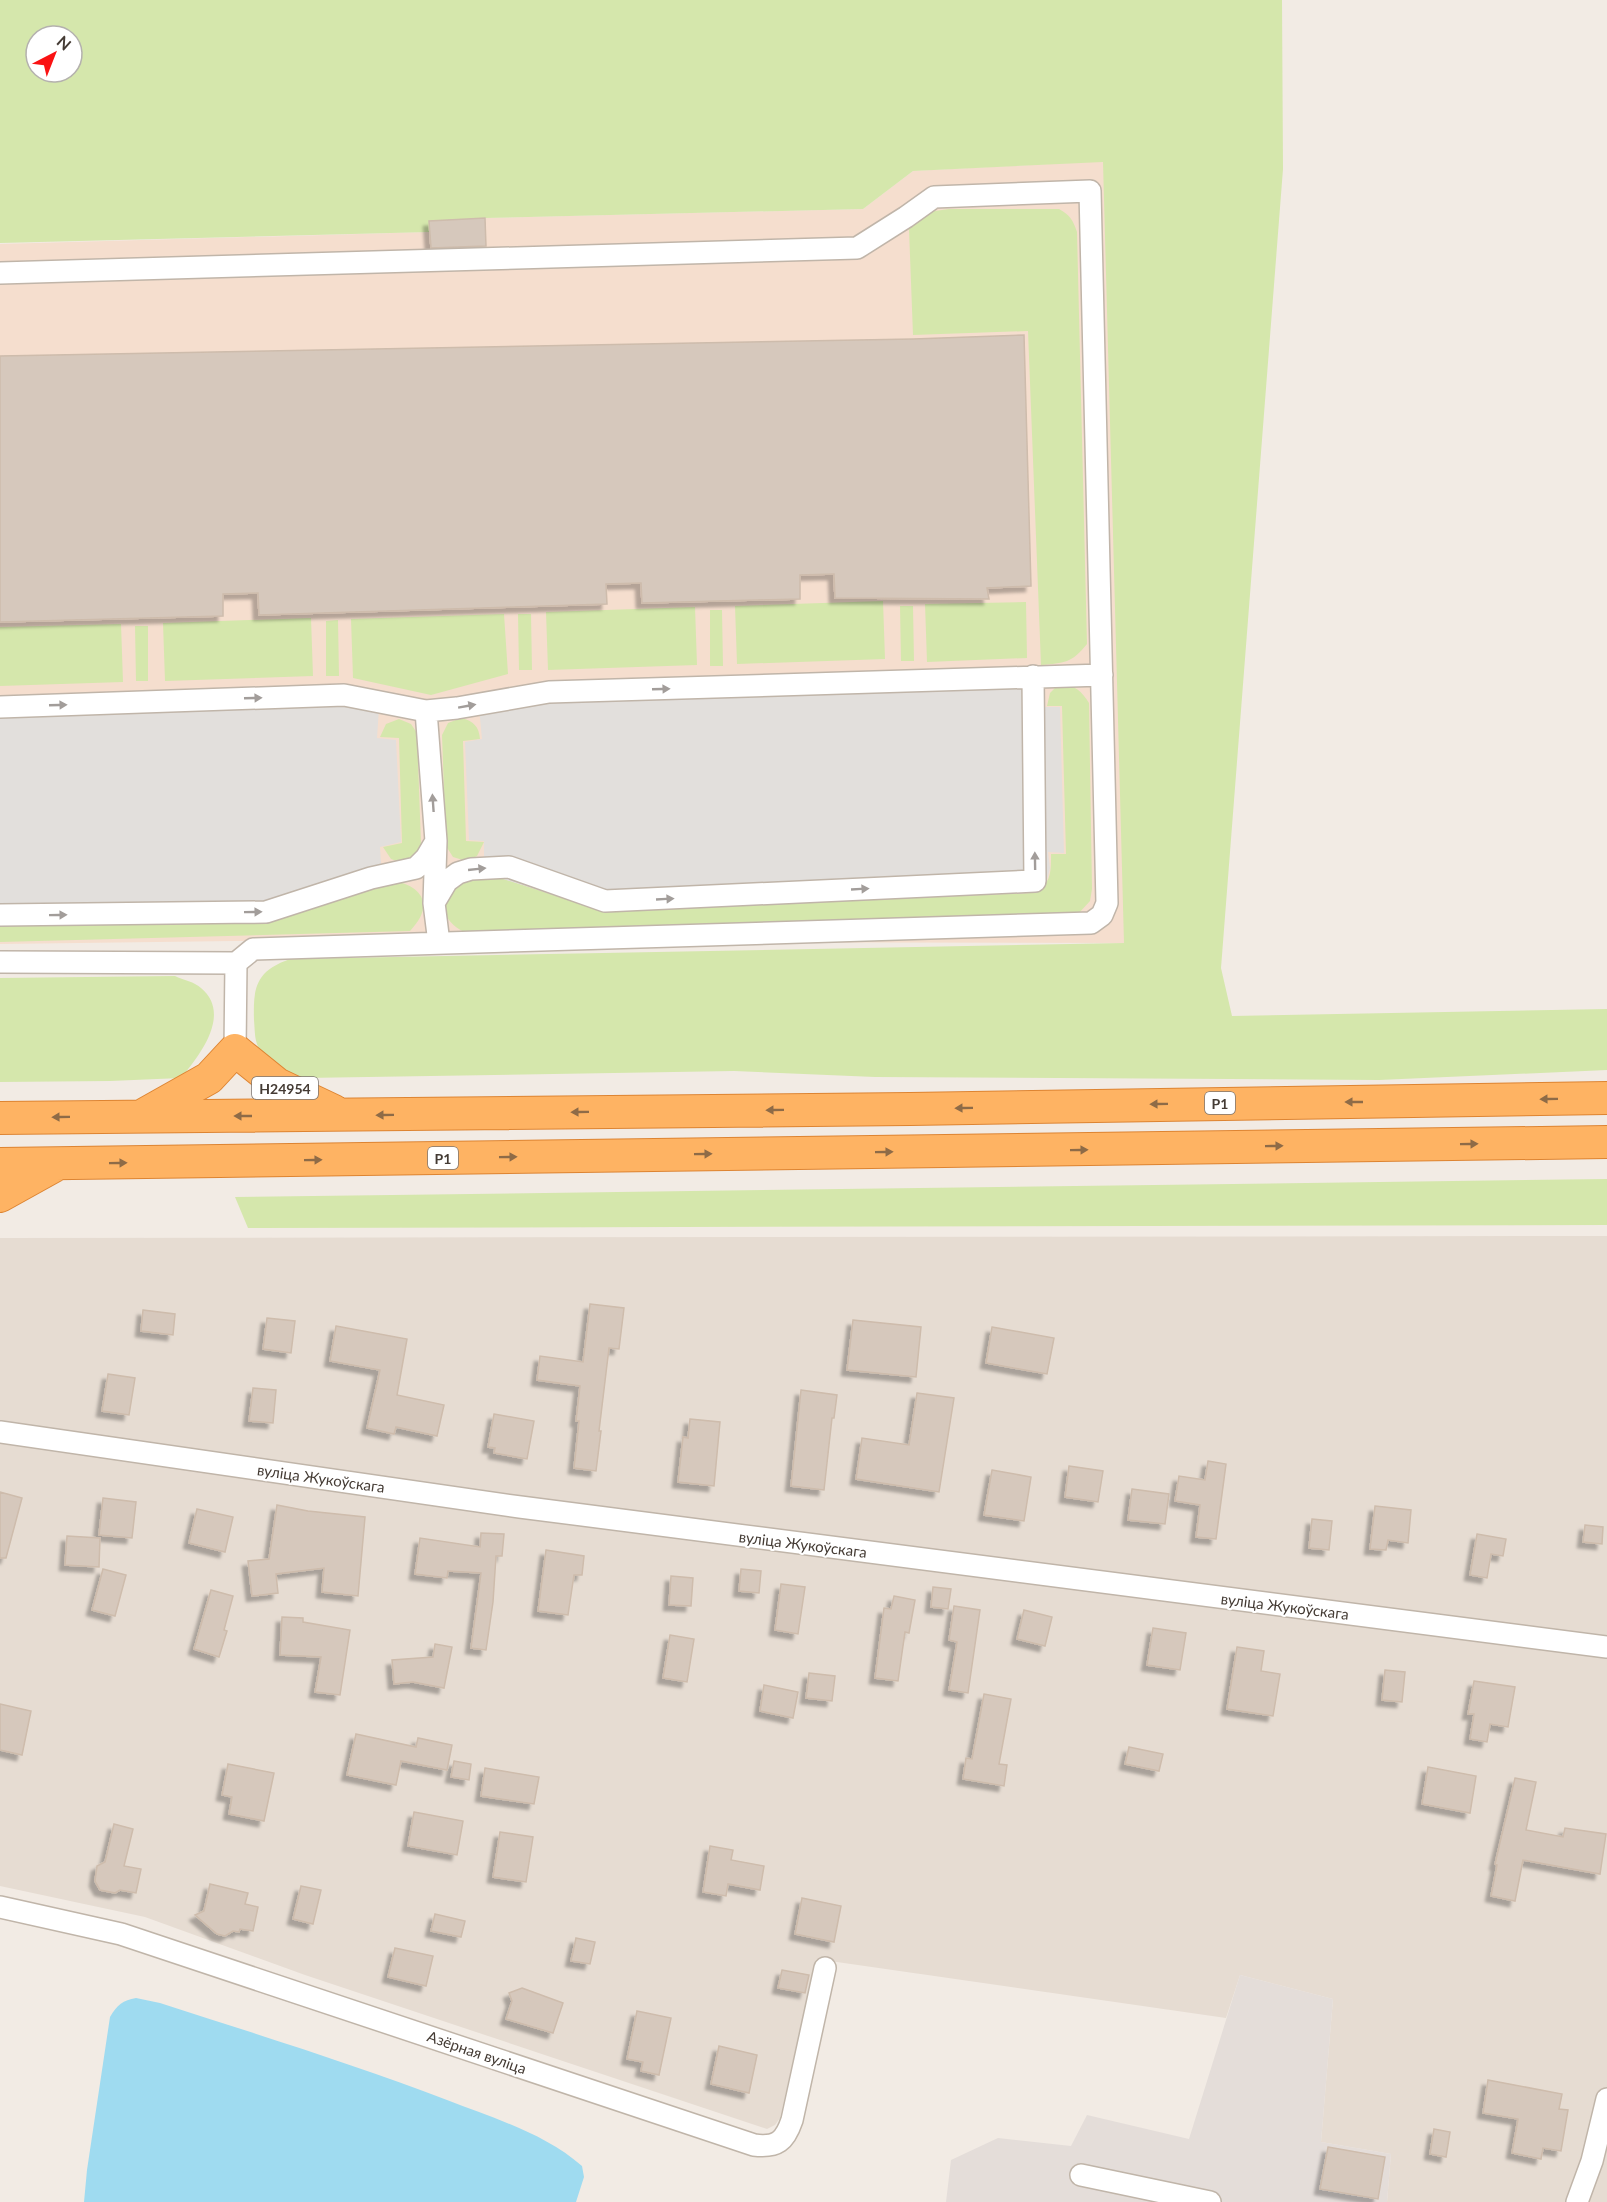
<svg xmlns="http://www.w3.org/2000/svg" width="1607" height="2202" font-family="Lato,sans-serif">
<defs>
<filter id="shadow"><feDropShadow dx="-5.5" dy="5.5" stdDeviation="1.5" flood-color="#0004"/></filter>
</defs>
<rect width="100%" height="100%" fill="#f2ebe4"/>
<path fill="#e6dcd2" d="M1607 1236V2202H1387L1391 2154 1321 2142 1333 1999 1240 1975 1226 2018 816 1959 780 2118 775 2125 767 2129 305 1975 145 1917 0 1886V1238Z"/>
<path fill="#f5dece" d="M1260 153 1125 943 235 941 0 944V244L429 232V221L485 218 863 209 913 171Z"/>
<path fill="#e4ddd9" d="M1240 1975 1333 1999 1321 2142 1391 2154 1387 2202H946L951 2160 998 2138 1071 2146 1087 2115 1189 2139Z"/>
<path fill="#d5e7ac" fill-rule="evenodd" d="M0 0H1282L1283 169 1221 968 1232 1016 1607 1009V1070L1379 1080 875 1077 734 1071 304 1078C288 1074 271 1066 261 1052 254 1042 255 1031 254 1020 253 987 256 971 290 959L1124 943 1103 162 913 171 863 209 485 218 430 221V232L0 243ZM36 36H72V72H36Z
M949 209H1059C1070 215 1073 220 1077 232L1087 644C1072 663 1064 663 1041 665L1028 331 913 335 909 229 921 213Z
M883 601 885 659 737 664 735 606Z
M1026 602 1027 658 927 662 925 604Z
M900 606H913L914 661H901Z
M695 607 697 665 548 670 546 612Z
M710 610H722L723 666H710Z
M504 614 508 674 431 695 353 678 351 619Z
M518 614H531L532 670H519Z
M311 618 313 676 165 681 163 623Z
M338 620 339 676H326V621Z
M121 624 123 682 0 686V627Z
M135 626H148V681H136Z
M1058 685C1074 684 1081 690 1089 703L1092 889 1090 901 1079 913 1057 916 464 932C453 926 447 920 443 908L453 885 472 879H504L602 911 1031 893C1051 885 1051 875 1051 854H1066L1062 706H1047L1050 693Z
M461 718C474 721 479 727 480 739L463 741 466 841 484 842 477 856 466 861 453 857 446 846 442 735 448 723Z
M399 719 411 724 417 733 421 844C418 860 405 865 391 859L383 847 402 843 399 738 380 737 386 724Z
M391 880C423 886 435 905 410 931L0 942V925Z
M175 976C183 980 195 982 201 988 232 1014 200 1055 181 1078L110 1081 0 1082V978Z
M1607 1179V1225L248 1228 235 1197Z"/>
<path fill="#e2dfdc" d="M1041 667 1044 707H1060L1064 853 1048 852 1050 868 1047 880 1041 888 1030 892 603 910 503 879 484 878V841L469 840 465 742 482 739 478 697Z
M380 694 377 738 396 740 401 842 380 847 382 879 266 918 0 924V697Z"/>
<path fill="#9fdbf0" d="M136 1998 160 2003C256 2034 353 2064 447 2100 493 2118 544 2133 582 2166L584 2177 576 2202H84L87 2170 110 2017C117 2005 123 2000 136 1998Z"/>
<path fill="#d6c8bc" stroke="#cebcac" stroke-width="1.5" filter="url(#shadow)" d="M485 218 486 246 431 248 429 221Z
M1024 335 1031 586 987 588 989 599 835 598 834 574 800 575V599L642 603 641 583 606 584 607 604 259 615 258 593 223 594V616L0 622V356L913 339Z
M590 1304 624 1308 619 1349 609 1348 599 1431H601L596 1471 574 1468 579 1421H576L580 1386 537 1380 540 1356 583 1362Z
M143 1310 175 1314 173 1335 141 1331Z
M267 1318 295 1321 291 1353 263 1349Z
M853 1320 921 1327 916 1377 847 1370Z
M336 1326 407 1339 397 1395 444 1405 437 1436 396 1427 394 1434 367 1428 380 1370 330 1361Z
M992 1327 1054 1338 1047 1374 986 1363Z
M108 1374 135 1378 129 1415 102 1411Z
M253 1388 276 1390 273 1423 249 1421Z
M801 1390 837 1395 834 1418H832L824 1490 791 1486Z
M917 1393 954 1398 939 1492 856 1479 862 1438 909 1445Z
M494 1414 534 1421 527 1459 494 1453 495 1448 488 1447Z
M690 1419 720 1422 714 1486 678 1482 683 1437 688 1438Z
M1208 1461 1226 1464 1216 1539 1196 1537 1200 1505 1175 1501 1179 1476 1205 1480Z
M1069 1466 1103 1471 1098 1502 1065 1497Z
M992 1470 1031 1477 1024 1521 984 1515Z
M1132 1489 1169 1494 1165 1524 1128 1520Z
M0 1492 22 1498 6 1558H0Z
M103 1498 136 1502 132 1538 99 1535Z
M277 1505 308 1511 365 1517 358 1596 322 1592 324 1568 276 1574 278 1593 252 1596 248 1561 269 1559Z
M1375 1506 1411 1510 1408 1543 1388 1540 1386 1550 1370 1549Z
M197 1509 233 1517 225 1552 189 1543Z
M1312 1519 1332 1521 1329 1550 1309 1548Z
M1585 1525 1603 1527 1602 1544 1583 1542Z
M481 1533 504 1534 502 1556H496L493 1602 486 1650 471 1648 481 1573 448 1571 447 1578 415 1574 420 1538 480 1547Z
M1477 1534 1506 1539 1503 1556 1491 1554 1487 1578 1470 1575Z
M67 1536 100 1538 99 1567 65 1565Z
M546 1550 584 1556 582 1575H574L568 1615 538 1611Z
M103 1569 126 1575 115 1616 92 1610Z
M741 1569 761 1571 759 1593 739 1591Z
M671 1576 693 1578 691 1606 669 1605Z
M781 1584 805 1587 798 1634 775 1630Z
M933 1587 951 1589 948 1609 931 1607Z
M211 1590 233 1596 224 1630 227 1631 219 1657 194 1649Z
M894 1596 915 1600 909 1633 905 1632 898 1681 875 1678 884 1608 891 1609Z
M954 1606 980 1610 968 1693 949 1690 957 1642 949 1640Z
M1024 1610 1052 1617 1045 1646 1017 1639Z
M282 1617 303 1618V1622L350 1630 340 1695 315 1692 321 1657 280 1655Z
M1153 1628 1186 1633 1180 1670 1147 1665Z
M670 1635 694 1639 687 1682 663 1678Z
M435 1644 452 1647 444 1688 413 1682 394 1684 392 1660 433 1657Z
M1237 1647 1264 1651 1261 1671 1280 1674 1273 1716 1227 1709Z
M1385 1670 1405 1672 1402 1702 1382 1700Z
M809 1673 835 1676 832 1701 806 1698Z
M1474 1681 1515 1687 1508 1727 1490 1724 1487 1742 1470 1739 1474 1714H1468Z
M764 1685 798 1692 793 1718 760 1711Z
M984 1694 1011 1699 999 1764 1007 1765 1004 1786 963 1779 966 1758 972 1759Z
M0 1704 31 1711 22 1755 0 1750Z
M356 1734 416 1747 418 1738 452 1745 447 1770 401 1761 396 1785 347 1775Z
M1129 1747 1163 1754 1159 1771 1125 1764Z
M454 1761 471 1764 469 1780 451 1777Z
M228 1764 274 1773 264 1821 229 1814 232 1797 222 1795Z
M1428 1767 1476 1776 1470 1813 1422 1804Z
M485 1768 539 1777 534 1804 481 1796Z
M1515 1778 1536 1782 1526 1830 1563 1837 1565 1828 1606 1834 1600 1874 1523 1860 1515 1901 1491 1896 1497 1865 1495 1864Z
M414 1812 463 1821 457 1855 408 1846Z
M114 1824 133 1829 124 1866 141 1869 136 1893 120 1890 115 1893 100 1890 95 1881 97 1866 105 1862Z
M500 1832 533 1837 526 1882 493 1877Z
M710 1846 733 1850 731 1860 764 1866 760 1890 728 1884 726 1896 703 1892Z
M210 1884 248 1893 245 1904 258 1907 253 1931 240 1929 239 1932 233 1931 225 1936 217 1934 195 1915 204 1911Z
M301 1886 321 1890 313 1924 293 1919Z
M802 1898 841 1906 834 1942 795 1934Z
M435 1914 465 1921 461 1937 431 1931Z
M576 1938 595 1942 590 1964 571 1961Z
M395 1948 433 1956 426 1986 388 1977Z
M782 1970 809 1975 805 1993 778 1988Z
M522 1988 563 2003 553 2033 506 2019 512 2001 509 1993Z
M637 2011 671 2018 659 2075 641 2071 643 2062 627 2059Z
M719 2046 757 2055 749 2093 711 2084Z
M1488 2080 1562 2094 1559 2109 1568 2110 1561 2151 1543 2148 1541 2159 1512 2153 1518 2119 1483 2113Z
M1434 2129 1450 2132 1446 2157 1430 2154Z
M1328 2147 1385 2157 1378 2199 1320 2189Z"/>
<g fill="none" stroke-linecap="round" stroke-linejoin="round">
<g stroke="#c0b5a9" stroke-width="24">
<path id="minor" d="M0 273 857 248 906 217 934 197 1090 191 1107 903 1102 915 1091 923 253 949 236 963 0 962
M0 707 344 695 426 711 457 708 549 692 1102 675
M426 711 436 841 434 903 439 943
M434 903 447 881 458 873 471 869 509 867 605 901 1035 881 1033 676
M0 915 266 912 371 878 416 868 426 858 436 841
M235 1050 236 963
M0 1432 520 1507 1607 1647
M0 1907 121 1934 754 2145C777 2148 785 2141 792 2120L825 1968
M1081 2175 1210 2202
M1577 2202 1592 2161 1607 2099"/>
</g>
<g stroke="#dd8432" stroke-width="34">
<path id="highway" d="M145 1114 209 1078 235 1050 277 1084 334 1111
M0 1118 910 1109 1607 1098
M0 1164 1607 1142
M0 1196 54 1166"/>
</g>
<use href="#minor" stroke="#fff" stroke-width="21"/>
<use href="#highway" stroke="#feb363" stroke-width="32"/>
</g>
<defs><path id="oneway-solid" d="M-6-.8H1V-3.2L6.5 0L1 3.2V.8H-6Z" transform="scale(1.5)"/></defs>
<g fill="#a29d9a">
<use href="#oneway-solid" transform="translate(661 689) rotate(-2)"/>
<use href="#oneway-solid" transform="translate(253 698) rotate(-2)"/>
<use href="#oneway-solid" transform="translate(58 705) rotate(-2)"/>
<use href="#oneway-solid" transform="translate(467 706) rotate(-10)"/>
<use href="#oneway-solid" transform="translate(433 803) rotate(-94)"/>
<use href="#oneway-solid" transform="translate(1035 861) rotate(-91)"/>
<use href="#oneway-solid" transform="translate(477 869) rotate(-6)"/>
<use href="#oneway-solid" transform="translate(860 889) rotate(-3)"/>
<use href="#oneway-solid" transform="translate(665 899) rotate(-3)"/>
<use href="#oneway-solid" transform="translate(253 912) rotate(-1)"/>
<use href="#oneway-solid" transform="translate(58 915) rotate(-1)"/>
</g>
<g fill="#8e6b47">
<use href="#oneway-solid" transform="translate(1549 1099) rotate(179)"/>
<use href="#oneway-solid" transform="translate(1354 1102) rotate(180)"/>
<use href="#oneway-solid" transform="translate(1159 1104) rotate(179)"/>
<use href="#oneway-solid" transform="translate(964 1108) rotate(179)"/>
<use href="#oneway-solid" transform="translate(775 1110) rotate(179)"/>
<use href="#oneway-solid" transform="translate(580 1112) rotate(179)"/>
<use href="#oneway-solid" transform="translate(385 1115) rotate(179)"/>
<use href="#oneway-solid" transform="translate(243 1116) rotate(180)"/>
<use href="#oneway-solid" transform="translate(61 1117) rotate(179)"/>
<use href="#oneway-solid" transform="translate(1469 1144) rotate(-1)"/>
<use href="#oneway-solid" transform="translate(1274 1146) rotate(-1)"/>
<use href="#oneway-solid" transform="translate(1079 1150) rotate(-1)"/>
<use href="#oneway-solid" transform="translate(884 1152) rotate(-1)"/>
<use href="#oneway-solid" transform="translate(703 1154) rotate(-1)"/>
<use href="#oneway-solid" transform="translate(508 1157) rotate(-1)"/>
<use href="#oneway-solid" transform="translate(313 1160) rotate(-1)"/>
<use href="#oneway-solid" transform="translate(118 1163) rotate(-1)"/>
</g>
<g text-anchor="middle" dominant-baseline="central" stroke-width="4.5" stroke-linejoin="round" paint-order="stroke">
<g fill="#fff" stroke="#7c7671" stroke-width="1.5">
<rect x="252" y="1077" width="66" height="22" rx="4.5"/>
<rect x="1205" y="1092" width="30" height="22" rx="4.5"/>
<rect x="428" y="1147" width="30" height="22" rx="4.5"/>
</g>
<g font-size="14" font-weight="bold" fill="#443b34">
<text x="285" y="1088">Н24954</text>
<text x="1220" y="1103">Р1</text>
<text x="443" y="1158">Р1</text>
</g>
<g font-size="15" fill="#443b34" stroke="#fff">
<text transform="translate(321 1478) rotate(8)">вуліца Жукоўскага</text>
<text transform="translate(803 1544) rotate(7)">вуліца Жукоўскага</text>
<text transform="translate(1285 1606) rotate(7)">вуліца Жукоўскага</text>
<text transform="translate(477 2052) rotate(19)">Азёрная вуліца</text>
</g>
</g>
<g transform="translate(54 54) rotate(42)"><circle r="28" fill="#ffffff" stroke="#b4b1ae" stroke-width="1.5"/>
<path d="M0-4.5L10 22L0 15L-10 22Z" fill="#fa1213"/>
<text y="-9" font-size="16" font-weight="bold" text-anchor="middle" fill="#443b34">N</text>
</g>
</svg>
